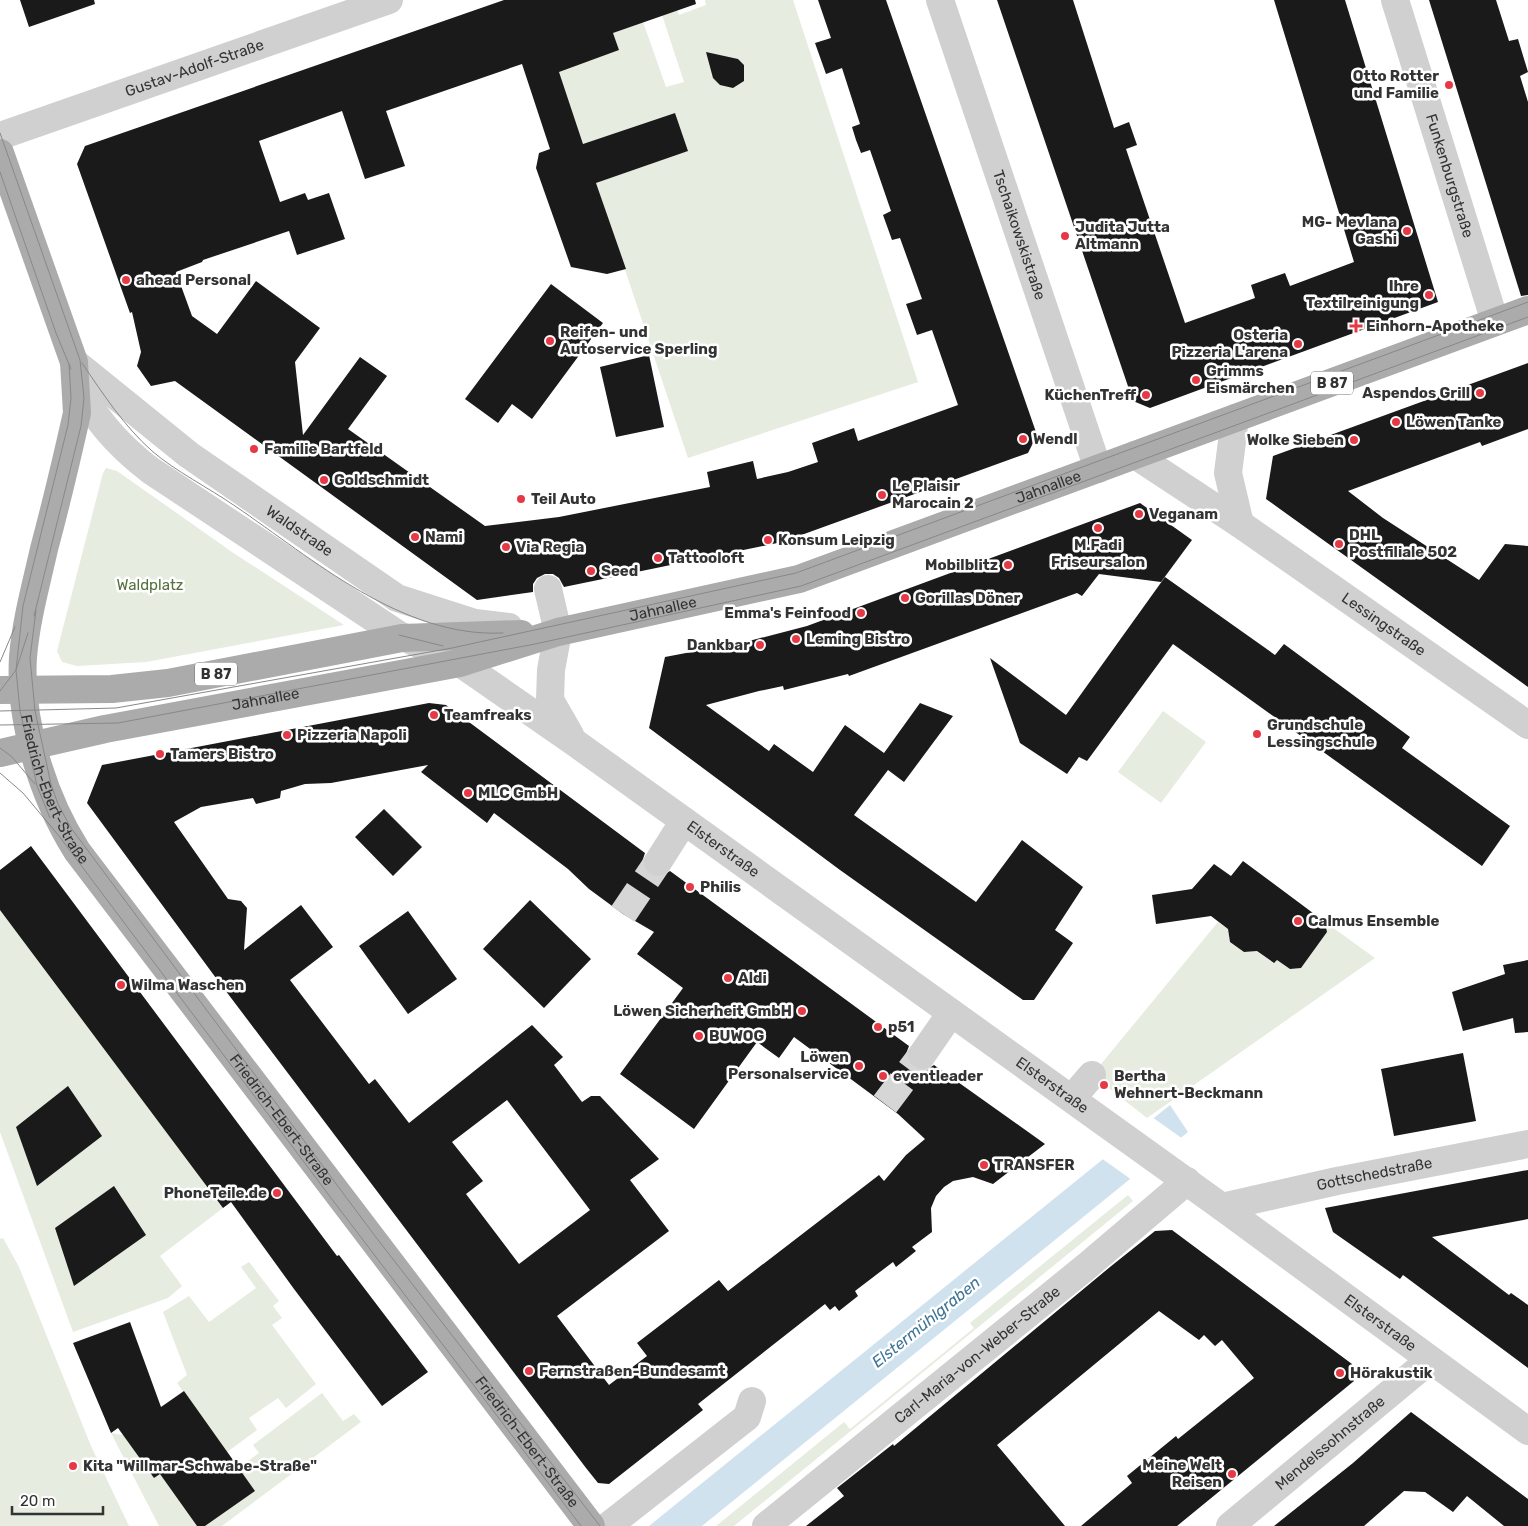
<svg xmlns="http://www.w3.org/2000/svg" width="1528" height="1526" font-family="Rubik,sans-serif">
<rect width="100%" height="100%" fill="#fff"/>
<path fill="#e6ecdf" d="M705 0H793L918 382 688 458 596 183 688 151 675 113 583 144 552 53 589 61 619 50 613 33 643 22 666 87 684 82 662 15 677 10 679 15 706 5Z
M106 468 117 471 232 552 344 625 146 662 77 666 62 662 57 651 103 473Z
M1163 711 1206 742 1161 803 1118 772Z
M0 909 223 1208 160 1256 182 1286 168 1298 73 1332 0 1132Z
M1218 922 1228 929 1230 942 1244 952 1257 951 1273 963 1277 960 1290 969 1301 968 1327 932 1325 922 1375 958 1147 1118 1092 1075Z
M1128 1195 1133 1201 734 1526H716L844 1422 850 1429 974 1328 970 1323Z
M3 1238 19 1267 91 1446 129 1526H0V1239Z
M249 1262 279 1301 273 1306 282 1318 272 1325 316 1384 286 1408 278 1398 249 1418 257 1430 227 1452 177 1383 187 1375 163 1312 189 1296 209 1322 256 1288 241 1267Z
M322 1393 343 1421 354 1414 361 1422 222 1526H205L255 1491 238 1468 259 1453 253 1445Z
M111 1433 123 1435 154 1478 160 1474 197 1526H159Z"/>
<path fill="#cfe2ee" d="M1170 1105 1188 1132 702 1526H649Z"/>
<path fill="#fff" d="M1152 1117 1183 1139 1132 1180 1101 1158Z"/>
<path fill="#1a1a1a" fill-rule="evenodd" d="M20 0H94L95 4 29 27Z
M504 0H695L696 4 613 33 619 50 559 72 583 144 675 113 688 151 596 183 626 269 607 274 571 267 536 168 539 153 550 149 522 64 386 111 405 166 365 179 342 111 259 141 280 202 305 193 308 200 329 193 345 239 297 255 289 231 203 260 202 262 176 272 192 316 217 334 256 281 320 328 295 362 303 435 360 357 387 376 348 429 485 526 559 517 710 487 707 472 753 461 757 479 788 472 818 462 812 443 854 428 858 441 958 405 932 330 917 335 906 304 922 299 900 238 892 240 883 215 891 211 870 150 861 153 856 140 852 127 860 124 842 68 826 74 815 43 831 38 818 0H886L1037 435 1028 453 782 542 564 587 559 578 553 574H545L537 578 533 584V592L477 600 175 381 151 386 137 366 141 352 132 312 130 313 77 164 85 146Z
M997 0H1073L1114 128 1129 122 1137 145 1126 149 1185 323 1255 298 1251 285 1285 273 1290 286 1354 262 1274 0H1345L1438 302 1150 408 1133 401Z
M1429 0H1496L1509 41 1518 39 1528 72 1520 76 1528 102V295L1521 296Z
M706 52 738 59 744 65V81L733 88 720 85 713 78Z
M551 284 603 323 532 419 512 404 498 423 465 399Z
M649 355 664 427 616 437 600 367Z
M1528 363V429L1482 446 1480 442 1348 491 1383 518 1479 580 1505 544 1528 546V687L1266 499 1273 456Z
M1140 503 1192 540 1161 582 1099 574 1082 596 1077 593 849 676 848 674 784 690 783 686 759 691 706 705 769 751 774 744 813 772 845 725 884 753 920 703 953 716 904 782 888 770 854 815 976 902 1022 840 1083 887 1055 930 1073 943 1034 1000H1023L840 870 649 728 665 657 749 641 807 626Z
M1165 577 1275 655 1284 644 1410 737 1402 748 1510 826 1482 866 1173 644 1087 761 1079 757 1067 774 1020 743 990 658 1066 715Z
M429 703 446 705 645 853 642 862 644 870 649 875 658 878 670 871 909 1046 906 1054 908 1062 913 1068 921 1071 928 1069 934 1065 1045 1144 993 1184 973 1177 953 1181 944 1187 936 1196 931 1208 932 1232 912 1247 916 1251 896 1267 893 1262 855 1291 858 1296 839 1311 835 1306 830 1310 825 1304 698 1404 703 1410 609 1484 598 1483 586 1468 213 974 87 803 102 765ZM428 765 421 772 487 823 494 813 568 869 589 889 623 914 654 932 637 954 683 988 620 1074 694 1129 757 1042 779 1058 794 1037 898 1114 925 1139 906 1155 884 1181 879 1175 728 1291 719 1280 637 1343 647 1356 609 1385 557 1316 669 1231 630 1180 659 1159 600 1096H591L582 1102 554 1065 563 1057 532 1025 409 1123 375 1079 369 1084 290 980 333 947 301 905 244 950 247 908 241 901 228 899 174 822 201 807 253 798 256 804 280 798 281 791 305 784 331 783ZM507 1100 590 1210 519 1264 466 1194 483 1181 452 1142Z
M384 809 422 847 393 876 355 837Z
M31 846 337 1256 339 1255 428 1372 382 1406 294 1289 231 1202 223 1208 0 910V870Z
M1243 861 1325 922 1327 932 1301 968 1290 969 1277 960 1274 963 1257 951 1244 952 1230 942 1228 929 1211 916 1156 924 1152 895 1192 889 1214 864 1231 876Z
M530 900 591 959 544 1008 483 949Z
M408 911 457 979 408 1014 359 946Z
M1528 960V1032L1515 1033 1513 1018 1463 1031 1452 992 1505 974 1503 965Z
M1463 1053 1476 1121 1394 1136 1381 1069Z
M68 1086 102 1136 37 1186 16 1127Z
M1528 1170V1219L1432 1237 1509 1295 1511 1293 1528 1305V1368L1403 1275 1400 1279 1333 1232 1325 1208Z
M114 1186 146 1235 74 1286 55 1228Z
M1172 1230 1352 1364 1354 1381 1177 1526H1081L1132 1483 1127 1476 1176 1436 1178 1439 1254 1378 1222 1340 1215 1346 1204 1335 1199 1340 1159 1311 997 1445 1065 1526H806L844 1496 837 1488 893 1444 894 1446 1110 1267 1155 1231Z
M130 1322 161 1407 184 1391 255 1491 205 1526H197L160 1474 154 1478 118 1428 111 1433 73 1343Z
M1411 1412 1528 1499V1526H1504L1467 1496 1453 1512 1425 1492 1404 1491 1364 1526H1274L1353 1463Z"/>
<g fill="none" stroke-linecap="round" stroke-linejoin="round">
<path stroke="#d6d6d6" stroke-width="28" stroke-dasharray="28 14" stroke-linecap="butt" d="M623 914 658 862
M885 1104 922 1055"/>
<g stroke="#d0d0d0" stroke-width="28">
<path id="s1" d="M940 0 1098 469"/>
<path id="s2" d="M1395 0 1495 322"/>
<path id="s3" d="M0 136 389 0"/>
<path id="s4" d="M74 362 189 455 397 598 475 623 509 627"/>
<path id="s5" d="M76 381C92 416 120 447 150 470L399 635 460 663 574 742 1222 1207 1528 1431"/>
<path d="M1235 418 1228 473 1240 524"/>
<path id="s6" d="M1135 455 1240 524 1528 725"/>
<path d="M548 589 558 632 551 670 550 700 570 735"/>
<path d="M658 862 684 821"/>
<path d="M922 1055 951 1013"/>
<path d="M1072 1098 1092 1075"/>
<path id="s7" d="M1222 1207 1337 1181 1528 1144"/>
<path d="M608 1526 747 1417 752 1401"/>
<path id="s8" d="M766 1526 1087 1266 1187 1181"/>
<path id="s9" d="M1230 1526 1430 1360"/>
</g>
<g stroke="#ababab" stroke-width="28">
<path id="s10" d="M0 153 74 362 77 413C67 458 56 504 44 549 36 585 26 620 23 657 19 722 43 797 77 851L591 1526"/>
<path d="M0 690 112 689 168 683 402 638 521 634"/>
<path id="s11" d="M0 753 105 729 460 663 558 632 799 579 1528 310"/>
</g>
<path stroke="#888" stroke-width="1" d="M0 133 80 360 84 398 81 426 34 616
M0 172 56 333 71 369
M82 363C103 394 124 426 152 451 175 471 209 488 235 506 313 559 402 638 503 633
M36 610 30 658 35 711 51 784 58 804 71 828 375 1236 600 1526
M399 635 443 646
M0 662 15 627
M0 691 16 670 28 633
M0 711 116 708 452 648 796 573 1528 302
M0 725 118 723 535 644 801 586 1528 317
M0 748 12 757 35 784
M0 773 23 793 59 836 331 1198 581 1526
M50 818 37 786 28 745 20 711 16 670 23 606 68 425 71 398 69 364"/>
</g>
<g fill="#e63946" stroke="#fff" stroke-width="2">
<circle cx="1449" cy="85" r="5"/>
<circle cx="1407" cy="231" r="5"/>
<circle cx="1065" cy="236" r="5"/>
<circle cx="126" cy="280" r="5"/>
<circle cx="1429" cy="295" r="5"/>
<path d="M1353.5 318.5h5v5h5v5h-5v5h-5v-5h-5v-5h5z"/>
<circle cx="550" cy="341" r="5"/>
<circle cx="1298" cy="344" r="5"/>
<circle cx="1196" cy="380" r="5"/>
<circle cx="1480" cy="393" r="5"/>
<circle cx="1146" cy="395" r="5"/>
<circle cx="1396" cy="422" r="5"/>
<circle cx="1023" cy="439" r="5"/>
<circle cx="1354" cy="440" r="5"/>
<circle cx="254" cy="449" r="5"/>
<circle cx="324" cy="480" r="5"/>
<circle cx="882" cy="495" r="5"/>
<circle cx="521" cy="499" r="5"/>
<circle cx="1139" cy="514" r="5"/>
<circle cx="1098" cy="528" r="5"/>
<circle cx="415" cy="537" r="5"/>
<circle cx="768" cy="540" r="5"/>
<circle cx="1339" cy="544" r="5"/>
<circle cx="506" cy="547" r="5"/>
<circle cx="658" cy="558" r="5"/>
<circle cx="1008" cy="565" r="5"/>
<circle cx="591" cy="571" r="5"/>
<circle cx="905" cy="598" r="5"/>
<circle cx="861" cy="613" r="5"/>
<circle cx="796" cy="639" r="5"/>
<circle cx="760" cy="645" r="5"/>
<circle cx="434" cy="715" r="5"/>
<circle cx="1257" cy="734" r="5"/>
<circle cx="287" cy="735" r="5"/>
<circle cx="160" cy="754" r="5"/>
<circle cx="468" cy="793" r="5"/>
<circle cx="690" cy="887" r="5"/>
<circle cx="1298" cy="921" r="5"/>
<circle cx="728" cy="978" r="5"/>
<circle cx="121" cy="985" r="5"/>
<circle cx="802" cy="1011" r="5"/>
<circle cx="878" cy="1027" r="5"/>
<circle cx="699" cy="1036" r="5"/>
<circle cx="859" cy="1066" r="5"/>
<circle cx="883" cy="1076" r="5"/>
<circle cx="1104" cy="1085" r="5"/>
<circle cx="984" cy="1165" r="5"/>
<circle cx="277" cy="1193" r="5"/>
<circle cx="529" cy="1371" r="5"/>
<circle cx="1340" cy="1373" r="5"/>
<circle cx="73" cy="1466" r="5"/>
<circle cx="1232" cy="1474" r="5"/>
</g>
<g text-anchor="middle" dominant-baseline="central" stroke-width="5" stroke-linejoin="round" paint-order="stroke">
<g fill="#fff" stroke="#707070" stroke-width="1">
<rect x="1311" y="371.5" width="42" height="23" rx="4"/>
<rect x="195" y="662.5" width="42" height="23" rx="4"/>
</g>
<g font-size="14" font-weight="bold" fill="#333">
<text x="1332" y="383">B 87</text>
<text x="216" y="674">B 87</text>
</g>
<g font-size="15" fill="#333" stroke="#fff">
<text stroke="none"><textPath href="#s3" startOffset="206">Gustav-Adolf-Straße</textPath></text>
<text stroke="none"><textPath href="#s2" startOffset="184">Funkenburgstraße</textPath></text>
<text stroke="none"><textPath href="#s1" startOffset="248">Tschaikowskistraße</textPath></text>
<text stroke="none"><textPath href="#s11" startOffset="1084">Jahnallee</textPath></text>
<text stroke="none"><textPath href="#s4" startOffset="282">Waldstraße</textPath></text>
<text stroke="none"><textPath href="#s11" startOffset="679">Jahnallee</textPath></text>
<text stroke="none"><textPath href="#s6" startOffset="301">Lessingstraße</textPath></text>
<text stroke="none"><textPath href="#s11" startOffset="271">Jahnallee</textPath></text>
<text stroke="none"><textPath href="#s10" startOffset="661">Friedrich-Ebert-Straße</textPath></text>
<text stroke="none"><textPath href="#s5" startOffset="805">Elsterstraße</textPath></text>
<text stroke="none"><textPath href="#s5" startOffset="1210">Elsterstraße</textPath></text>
<text stroke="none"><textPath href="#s10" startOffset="1065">Friedrich-Ebert-Straße</textPath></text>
<text stroke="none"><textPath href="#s7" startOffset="156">Gottschedstraße</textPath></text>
<text stroke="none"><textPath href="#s5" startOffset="1615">Elsterstraße</textPath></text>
<text stroke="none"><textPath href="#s8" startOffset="272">Carl-Maria-von-Weber-Straße</textPath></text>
<text stroke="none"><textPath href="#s10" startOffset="1470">Friedrich-Ebert-Straße</textPath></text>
<text stroke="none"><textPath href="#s9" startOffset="130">Mendelssohnstraße</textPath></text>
</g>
<g font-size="15" font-weight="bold" fill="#333" stroke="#fff" text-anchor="start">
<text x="1439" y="76" text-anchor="end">Otto Rotter<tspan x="1439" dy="17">und Familie</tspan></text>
<text x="1397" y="222" text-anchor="end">MG- Mevlana<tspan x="1397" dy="17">Gashi</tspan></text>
<text x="1075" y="227">Judita Jutta<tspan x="1075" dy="17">Altmann</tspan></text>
<text x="136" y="280">ahead Personal</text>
<text x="1419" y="286" text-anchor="end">Ihre<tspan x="1419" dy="17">Textilreinigung</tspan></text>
<text x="1366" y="326">Einhorn-Apotheke</text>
<text x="560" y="332">Reifen- und<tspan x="560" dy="17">Autoservice Sperling</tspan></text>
<text x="1288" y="335" text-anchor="end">Osteria<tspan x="1288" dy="17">Pizzeria L'arena</tspan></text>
<text x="1206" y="371">Grimms<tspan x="1206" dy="17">Eismärchen</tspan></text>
<text x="1470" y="393" text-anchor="end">Aspendos Grill</text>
<text x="1136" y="395" text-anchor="end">KüchenTreff</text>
<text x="1406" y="422">Löwen Tanke</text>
<text x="1033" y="439">Wendl</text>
<text x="1344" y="440" text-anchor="end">Wolke Sieben</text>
<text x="264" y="449">Familie Bartfeld</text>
<text x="334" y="480">Goldschmidt</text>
<text x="892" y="486">Le Plaisir<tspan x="892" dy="17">Marocain 2</tspan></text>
<text x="531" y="499">Teil Auto</text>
<text x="1149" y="514">Veganam</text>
<text x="1349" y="535">DHL<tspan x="1349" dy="17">Postfiliale 502</tspan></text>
<text x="425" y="537">Nami</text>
<text x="778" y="540">Konsum Leipzig</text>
<text x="1098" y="545" text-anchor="middle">M.Fadi<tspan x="1098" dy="17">Friseursalon</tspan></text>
<text x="516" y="547">Via Regia</text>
<text x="668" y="558">Tattooloft</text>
<text x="998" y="565" text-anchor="end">Mobilblitz</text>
<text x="601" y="571">Seed</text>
<text x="915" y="598">Gorillas Döner</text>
<text x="851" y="613" text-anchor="end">Emma's Feinfood</text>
<text x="806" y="639">Leming Bistro</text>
<text x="750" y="645" text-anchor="end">Dankbar</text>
<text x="444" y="715">Teamfreaks</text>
<text x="1267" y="725">Grundschule<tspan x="1267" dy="17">Lessingschule</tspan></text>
<text x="297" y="735">Pizzeria Napoli</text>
<text x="170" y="754">Tamers Bistro</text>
<text x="478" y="793">MLC GmbH</text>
<text x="700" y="887">Philis</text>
<text x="1308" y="921">Calmus Ensemble</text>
<text x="738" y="978">Aldi</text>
<text x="131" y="985">Wilma Waschen</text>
<text x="792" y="1011" text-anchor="end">Löwen Sicherheit GmbH</text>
<text x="888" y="1027">p51</text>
<text x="709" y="1036">BUWOG</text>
<text x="849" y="1057" text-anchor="end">Löwen<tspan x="849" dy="17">Personalservice</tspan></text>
<text x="893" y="1076">eventleader</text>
<text x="1114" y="1076">Bertha<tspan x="1114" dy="17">Wehnert-Beckmann</tspan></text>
<text x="994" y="1165">TRANSFER</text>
<text x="267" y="1193" text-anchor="end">PhoneTeile.de</text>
<text x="539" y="1371">Fernstraßen-Bundesamt</text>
<text x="1350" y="1373">Hörakustik</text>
<text x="1222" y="1465" text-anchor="end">Meine Welt<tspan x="1222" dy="17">Reisen</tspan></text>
<text x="83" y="1466">Kita "Willmar-Schwabe-Straße"</text>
</g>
<g font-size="15" fill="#56703f" stroke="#fff">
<text x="150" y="585">Waldplatz</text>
</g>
<g font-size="16" font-style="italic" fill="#3f7597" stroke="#fff">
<text transform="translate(926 1322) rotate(-39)">Elstermühlgraben</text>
</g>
</g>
<path d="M12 1506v8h91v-8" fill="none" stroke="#333333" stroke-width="2.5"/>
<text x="20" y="1506" font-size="15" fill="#333333" stroke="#ffffff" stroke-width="4" paint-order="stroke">20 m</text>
</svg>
